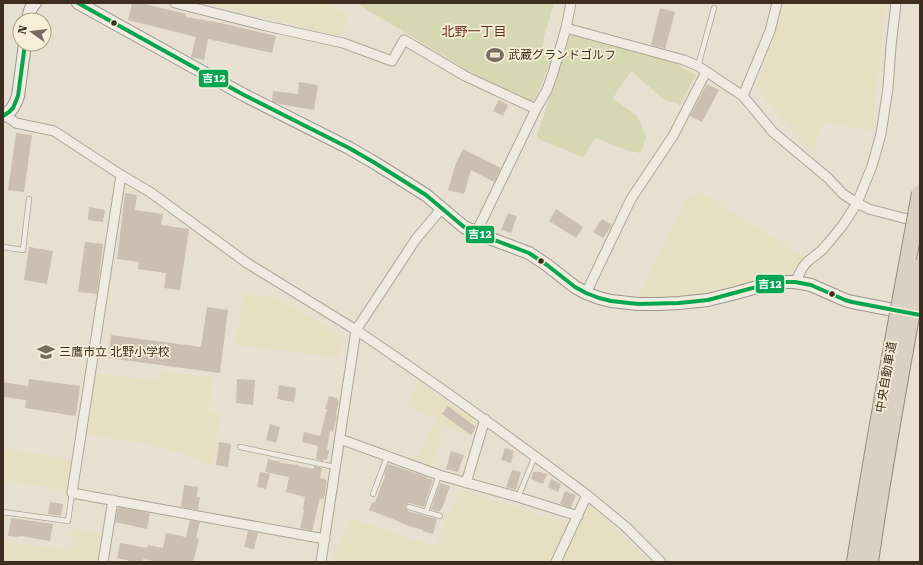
<svg xmlns="http://www.w3.org/2000/svg" width="923" height="565" font-family="'Roboto Serif','Noto Sans JP',serif">
<rect width="100%" height="100%" fill="#e7e0d1"/>
<path fill="#e6dfc2" d="M205 3H326L348 16 341 36Z
M786 3H886L872 131 823 122 812 152 756 89Z
M702 193 806 258 787 275 707 293 636 301 686 198Z
M243 294 276 298 344 337 340 358 235 345Z
M159 371 213 377 208 412 221 414 212 467 197 459 182 453 148 444 85 434 97 373 158 381Z
M418 382 478 422 474 436 444 427 431 467 413 462 436 419 406 407Z
M3 448 73 460 68 491 3 480Z
M460 490 580 527 589 506 641 554 648 562H336L331 560 352 518 435 547Z
M73 529 101 533 96 562H3V542L69 550Z"/>
<path fill="#d6d7b3" d="M356 3H554L544 36 542 52 553 57 533 104 467 70Z
M571 33 664 57 696 75 680 105 663 99 631 71 613 98 637 116 646 136 641 153 629 151 595 138 583 157 539 139 537 135Z"/>
<path fill="#cbbfb2" d="M132 3H141L186 14V17L221 23 276 36 272 53 208 39 204 60 191 57 196 37 128 20Z
M660 8 675 12 665 49 651 45Z
M299 82 318 85 314 110 279 104 272 101 273 91 298 94Z
M707 84 719 90 702 122 690 116Z
M499 100 508 105 503 116 493 111Z
M16 133 32 135 24 192 8 190Z
M463 149 501 168 494 182 471 170 464 194 448 190 456 163Z
M125 193 137 195 135 210 163 214 161 225 189 229 180 290 164 288 166 273 138 269 139 262 117 259Z
M89 207 105 210 103 222 88 220Z
M556 209 583 227 576 238 549 221Z
M508 213 517 216 511 233 501 230Z
M602 219 612 225 603 238 593 232Z
M85 242 103 244 97 294 78 292Z
M29 247 53 251 47 284 24 280Z
M207 307 228 310 220 373 108 358 111 335 201 347Z
M29 379 80 386 76 416 25 408 26 400 3 397V382L28 386Z
M237 379 255 380 253 405 236 403Z
M279 385 296 388 294 402 277 399Z
M329 396 337 398V400L339 401 336 415H337L336 420 333 432 330 431 327 450H329L327 460 323 459V461L316 459 318 446 302 442 304 432 320 436 327 409H325Z
M448 406 476 427 471 435 442 414Z
M270 424 280 427 276 443 266 440Z
M219 442 231 444 228 467 216 465Z
M505 448 514 451 511 463 501 460Z
M451 451 464 455 458 472 446 469Z
M268 459 281 462 280 463 299 465 298 466 314 469V466L322 468 320 478 327 480 324 499 320 498 312 531 300 528 304 510 303 509 305 497 286 492 289 477 265 472Z
M388 464 407 470 427 477V478L433 480 424 507 409 503 406 505 405 507 408 511 437 519 433 534 423 531V530L409 526 395 520 369 510 372 503H373L374 502H375L385 476 384 475Z
M512 470 521 472 516 490 506 487Z
M260 472 270 474 266 489 257 487Z
M533 472H541L547 474 543 484 531 479Z
M551 479 561 484 558 492 548 487Z
M440 483 450 486 443 506 439 512 431 509Z
M184 485 198 487 197 497H200L198 510 181 507Z
M565 491 576 495 571 508 560 504Z
M50 502 63 504 61 516 48 514Z
M118 507 150 513 147 529 115 522Z
M11 518 53 524 50 541 20 536 19 537 8 536Z
M190 520 200 522 196 538 199 539 193 562H157L143 559V562H135L117 558 120 543 147 548 148 545 163 548 166 533 186 537Z
M248 531 258 533 254 549 244 547Z"/>
<g fill="none" stroke-linecap="round" stroke-linejoin="round">
<g stroke="#ada599" stroke-width="6">
<path id="lane" d="M698 66 714 8
M3 247 23 250 29 199
M240 447 335 467
M373 494 387 457
M518 497 535 456
M409 507 426 512 439 475
M3 512 68 521 72 493
M426 512 440 516"/>
</g>
<g stroke="#ada599" stroke-width="11">
<path id="street" d="M175 3 262 25 343 43 392 61 404 40 465 76 536 109 476 233
M566 28 571 3
M743 96 770 31 777 3
M536 109 547 90 553 73 566 28 684 60 698 66 743 96 773 132 828 178 843 194 857 203 869 209 903 218 918 220
M5 115 16 123 54 131 121 175 150 192 247 263 356 330 321 562
M121 175 72 493 325 539
M442 208 416 239 356 330C435 383 511 438 587 495
M795 282 803 267 807 262 821 251 829 242 843 225 857 203 872 166 881 134 888 88 891 46 896 3
M586 293 631 199 673 136 706 72
M340 439 439 475 518 497 578 516
M466 483 485 419
M103 562 113 500
M556 562 587 495 626 527 661 562"/>
</g>
<g stroke="#9c958a" stroke-width="14">
<path id="secondary" d="M78 3 244 95 349 148 375 163 426 195 464 227 489 238 529 253 547 265 575 287 586 293 599 298 611 301 638 304H659L679 303 708 300 736 293 764 285 783 282H795L811 285 845 300 852 302 920 315
M28 20C29 14 30 7 35 3
M3 116C12 111 15 105 18 96L25 44"/>
</g>
<use href="#lane" stroke="#efebe3" stroke-width="4.5"/>
<use href="#street" stroke="#efebe3" stroke-width="9"/>
<use href="#secondary" stroke="#efebe3" stroke-width="12"/>
<g stroke="#928b80" stroke-width="18" stroke-linecap="butt">
<path id="highway-bridge" d="M855 562C874 438 898 316 920 193
M870 562C884 463 902 365 920 267"/>
</g>
<use href="#highway-bridge" stroke="#dad1c2" stroke-width="16"/>
<g stroke="#f7eed8" stroke-width="7">
<path id="bus-1" d="M78 3 244 95 349 148 375 163 426 195 464 227 489 238 529 253 547 265 575 287 586 293 599 298 611 301 638 304 679 303 708 300 764 285 783 282H795L811 285 845 300 852 302 920 315
M3 116 9 112 13 108 18 96 25 44"/>
</g>
<use href="#bus-1" stroke="#00a651" stroke-width="4"/>
</g>
<defs>
<g id="stadium-bare" transform="scale(1.38)"><path d="M0-5a6.5 5 0 1 0 0 10a6.5 5 0 1 0 0-10ZM-3.5-1.8h7v3.6h-7Z" fill="#786c5e" stroke="#f7eed8" stroke-width="2.5" paint-order="stroke"/></g>
<g id="school-bare" transform="scale(1.38)"><path d="M0-5L7-2L0 1L-7-2ZM-4 1L0 2.5L4 1V4Q0 6-4 4Z" fill="#786c5e" stroke="#f7eed8" stroke-width="2.5" paint-order="stroke"/></g>
</defs>
<g fill-rule="evenodd">
<use href="#stadium-bare" x="495" y="55"/>
<use href="#school-bare" x="46" y="352"/>
</g>
<g fill="#3d2e20" stroke="#f7eed8" stroke-width="1.5">
<circle cx="114" cy="23" r="3.5"/>
<circle cx="541" cy="261" r="3.5"/>
<circle cx="832" cy="294" r="3.5"/>
</g>
<g text-anchor="middle" dominant-baseline="central" stroke-width="3.5" stroke-linejoin="round" paint-order="stroke">
<g font-size="12" fill="#3d2e20" stroke="#f7eed8" text-anchor="start">
<text x="508" y="55">武蔵グランドゴルフ</text>
<text x="59" y="352">三鷹市立 北野小学校</text>
</g>
<g font-size="12" fill="#3d2e20" stroke="#f7eed8">
<text transform="translate(886 377) rotate(-80)">中央自動車道</text>
</g>
<g font-size="13" fill="#6b2e1e" stroke="#f7eed8">
<text x="474" y="31">北野一丁目</text>
</g>
</g>
<g stroke="#f7eed8" stroke-width="1.5">
<rect x="198" y="69" width="31" height="19" rx="4" fill="#00a651"/>
<rect x="465" y="225" width="30" height="19" rx="4" fill="#00a651"/>
<rect x="755" y="274" width="30" height="20" rx="4" fill="#00a651"/>
</g>
<g font-size="11" text-anchor="middle" font-weight="bold" fill="#fff">
<text x="214" y="82">吉12</text>
<text x="480" y="238">吉12</text>
<text x="770" y="288">吉12</text>
</g>
<rect width="923" height="565" fill="none" stroke="#3d2e20" stroke-width="8"/>
<g transform="translate(32 32) rotate(284)"><circle r="19" fill="#f7eed8" stroke="#ada18e"/>
<path d="M0-3L7 15L0 10L-7 15Z" fill="#786c5e"/>
<text y="-6" font-size="11" font-weight="bold" text-anchor="middle" fill="#3d2e20">N</text>
</g>
</svg>
